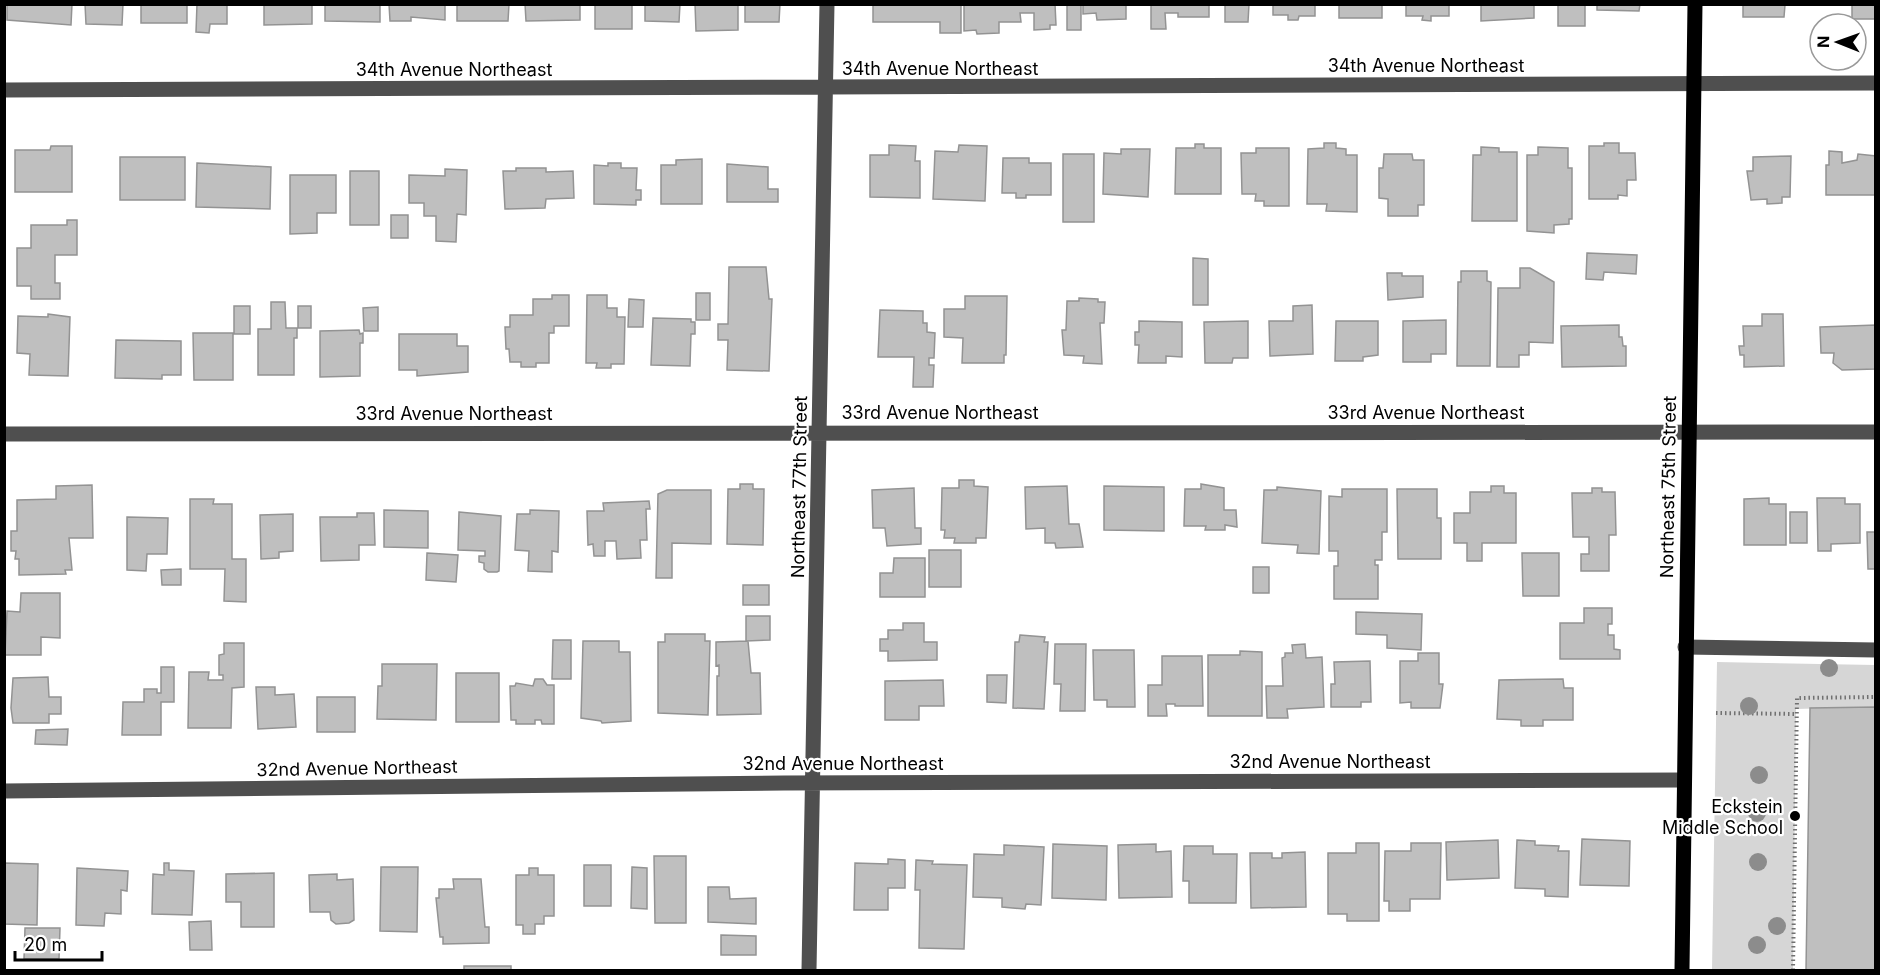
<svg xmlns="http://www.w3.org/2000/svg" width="1880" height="975" font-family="Inter,sans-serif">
<rect width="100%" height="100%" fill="#fff"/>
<path fill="#d6d6d6" d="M1717 662 1875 665V707L1796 709 1793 970H1712Z"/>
<path fill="#bfbfbf" stroke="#939393" stroke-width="1.5" d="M7 4H72L71 25 7 20Z
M85 4H123L122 25 86 24Z
M138 4H187V23H141V6Z
M197 4H227V24H210L209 33 196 32Z
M264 4H312V24L264 25Z
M325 4H380V22L325 21Z
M389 4H445V20L411 17V21H390Z
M457 4H509L508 21H457Z
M525 4H580V20L526 21Z
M595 4H632V29H595Z
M645 4H680L679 22 645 21Z
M695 4H738V30L696 31Z
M745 4H780L779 22H745Z
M873 4H961V33H940V22H873Z
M964 4H1055L1056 25H1050V29L1034 30V13H1020L1021 22H999V33L977 34 976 30 964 31Z
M1067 4H1081V30H1067Z
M1083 4H1126V19L1097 20 1096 13 1083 14Z
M1151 4H1209V17H1178V13H1165L1166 29H1151Z
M1225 4H1249L1248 22H1225Z
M1273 4H1315V16H1299L1298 20H1288V15H1273Z
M1339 4H1382V18H1339Z
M1406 4H1449V16H1431V21L1422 20 1423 16H1406Z
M1481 4H1534V18L1481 21Z
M1558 4H1585V26H1558Z
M1597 4H1640L1639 11 1597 10Z
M1743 4H1828L1785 5 1784 17H1743Z
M1852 4H1876L1875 19H1852Z
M1324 143H1336V148L1346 149V155H1357V212L1326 211 1327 204H1307L1308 149 1324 148Z
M1604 143H1619V153H1635L1636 180H1627V196L1618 195V199H1589V146H1604Z
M1195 144H1204V148H1221V194H1175L1176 148H1195Z
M889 145 916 146 915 161H920V198L870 197V155H889Z
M959 145 987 146 985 201 933 199 935 151 958 152Z
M51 146H72V192H15V150H50Z
M1481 147 1499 148V152H1517V221H1472L1473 155H1481Z
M1538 147 1568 148V168H1572V219H1569V224L1554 225V233L1527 231V155H1538Z
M1256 148H1289V206H1264V201H1255L1256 194H1242L1241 153H1256Z
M1121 149H1150L1148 197 1103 194 1104 153 1121 154Z
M1829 151 1842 152V163L1857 160 1858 154 1876 156V195H1826V165H1829Z
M1063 154H1094V222H1063Z
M1384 154H1412L1413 160H1424V205H1418V216H1388V199L1379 198V168H1383Z
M1791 156 1790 197H1782V203L1767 204V199L1751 200 1747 171H1753V157Z
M120 157H185V200H120Z
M1003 158H1029V163H1051V195H1026V198H1016V193H1002Z
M702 159V204H661V165H676V160Z
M197 163 271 167 270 209 196 207Z
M608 163H621V168H637L636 190H641V200H636V205L594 204V165L608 166Z
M727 164 768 167V189H778V202H727Z
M516 168H546V172L573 171 574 198 546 199 545 208 505 209 503 171H516Z
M445 169 467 170 466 215 457 214 456 242 436 241V216H424V203H409V175L445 176Z
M350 171H379V225H350Z
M290 175H336V213H317V233L290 234Z
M391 215H408V238H391Z
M67 220H77V255H55V283H60V299H31V286H17V248H31V225H67Z
M1587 253 1637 255 1636 274 1604 272 1603 280 1586 279Z
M1193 258 1208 259V305H1193Z
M729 267H766L769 299H772L769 371 727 370 728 340H718V324H728Z
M1520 268H1530L1554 282 1553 343 1529 342V355H1519V367H1497L1498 288H1520Z
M1461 271H1487V281L1491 282 1490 366H1457L1458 282H1461Z
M1387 273H1402V276H1423V297L1388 300Z
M696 293H710V320H696Z
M552 295H569V326H554V333H549V363H536V367H521V362H510L509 349H506L505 327H510V315H533V299H552Z
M587 295H607V308H617V317H625L624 364H611V368H596L597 363H586Z
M965 296H1007L1006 355H1004V363H962L963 338 944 337V309H965Z
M1079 298 1098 299V302H1105L1104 323H1100L1102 364 1083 363 1084 356 1064 355 1062 330H1066L1067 301H1079Z
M629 299 644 300 643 327H628Z
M271 302H285L286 328H297V338H294V375H258V329H271Z
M1312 305 1313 354 1270 356 1269 321H1293V306Z
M234 306H250V334H234Z
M298 306H311V328H298Z
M378 307V331H364L363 308Z
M880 310 923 311V323H927V332L935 333 934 358H929V365H934L933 387H913L914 357H878Z
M48 314 70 317 68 376 29 375 30 354 17 353 18 316 48 317Z
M1762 314H1783L1784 366 1744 367V355H1740L1739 346H1744L1743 326H1762Z
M653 318 691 319V322H695V334H691L690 366 651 365Z
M1446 320V354H1431V362H1403V321Z
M1139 321 1182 322V357L1166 356V363H1138L1139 345H1135V332H1139Z
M1248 321V358H1233L1232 363H1205L1204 322Z
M1336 321H1378V355L1363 357V361H1335Z
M1619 325V337H1622L1623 346H1626V366L1562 367 1561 326Z
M1876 325 1875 369 1842 370 1833 363 1834 353H1821L1820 327Z
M359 330 360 334 363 333V343H360V376L320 377V331Z
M193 333H233V380H194Z
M399 334H457V346H468V372L417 376V370H399Z
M116 340 181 341V375H162V379L115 378Z
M959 480H974V486L988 487 986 538H976V543H954L955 538H944L945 530H941L942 488H959Z
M740 484H753V489H764L763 545 727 544 728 489H740Z
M1201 484 1224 488V510H1236L1237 527 1225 525V530H1205L1206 526H1184L1185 489H1201Z
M92 485 93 538H69L72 570H65L66 574 19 575V559H15L16 551H11V531H17V500L56 499V486Z
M1067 486 1069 524H1079L1083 547 1056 548 1055 543H1045V528L1026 529 1025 487Z
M1104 486 1164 487V531L1104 530Z
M1491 486H1504V493H1516V543H1482V561H1467V543H1454V513H1470V492H1491Z
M1277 487 1321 491 1319 554 1297 553 1298 545 1262 543 1264 490H1277Z
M914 488 915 528H921V544L887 546 885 528H873L872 490Z
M1592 488H1602V492H1615L1616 535H1609V571H1581V554H1589V537H1573L1572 493H1592Z
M1342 489H1387V532H1382V560H1375V565H1378V599H1334V566H1338V551H1329V496L1342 497Z
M1397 489H1437V518H1441V559H1398Z
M667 490H711V544L672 543V578H656L658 494Z
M1769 498V504H1786V545H1744V499Z
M1817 498H1845V504H1860V543L1831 544V551H1818Z
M190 499H214L213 504H232V559H246V602L224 601 225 569H190Z
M649 501 650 509H646L647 540H640L641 558 617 559 616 541H605V556H594L593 544 588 545 587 511H604L603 503Z
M384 510 428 511V548L384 547Z
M530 510 559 511 558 552 552 551V572L528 571 529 551 515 550 517 514H530Z
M459 512 501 516 499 571 497 572H488L484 569V563L479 562V556H485V551L458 550Z
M1790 512H1807V543H1790Z
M357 513H374L375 545H359V560L321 561 320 517H357Z
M293 514V551L279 552V558L261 559 260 515Z
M127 517 168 518 167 554H147L146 571 127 570Z
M1867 532H1876V569H1868Z
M929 550H961V587H929Z
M427 553 458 555 456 582 426 580Z
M1522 553H1559V596H1523Z
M894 558H925V597H880V573H893Z
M1253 567H1269V593H1253Z
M181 569V585H162L161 570Z
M743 585H769V605H743Z
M21 593H60V638L41 637V655H5L7 611 20 612Z
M1584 608H1612V624H1608V635H1614V649L1620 650V659H1560V623H1584Z
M1356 612 1422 614 1421 650 1387 648V635L1356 634Z
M746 616H770V640L746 641Z
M903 623H924V642H937V660L888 661V651H880V639H888V630H903Z
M665 634H705V641H710L708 715 658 713V642H665Z
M1020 635 1045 637 1044 642H1048L1044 709 1013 708 1015 642H1019Z
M553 640H571V679H552Z
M583 641H619V652H630L631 721 602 723 601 721 581 718Z
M748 641 751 673H760L761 714 717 715V676H719V665L716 666V642Z
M224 643H244V687L232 688 231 728H188L189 672H209L208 680H223V675H219V655L224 654Z
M1055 644H1086L1085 711H1060L1061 684H1054Z
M1305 644 1306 658 1322 657 1324 707 1287 709 1288 718H1267L1266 686H1283L1282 658 1285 657V653H1293L1292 645Z
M1093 650H1134L1135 707H1107V700H1094Z
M1240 651 1262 652V716H1208V655H1240Z
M1418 653H1439V684H1443L1440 708H1411V702L1400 703V661H1418Z
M1162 656H1202L1203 706H1175V704H1166L1167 716H1148V685H1162Z
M1370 661 1371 702H1361V707H1331V684H1335L1334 662Z
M382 664H437L436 720 377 719 378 686H382Z
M161 667H174V702H161V735H122L123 702H144V689H157V693H161Z
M456 673H499V722H456Z
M987 675H1007L1006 703 987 702Z
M48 677 49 697H61V714H49V723H13L11 708 13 678Z
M535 679H543L547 685H554V724H542L541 720H535V724H516V720H511L510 686H515L516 683 533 686Z
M1563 679 1564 688H1573V720H1543V726H1521V720L1497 719 1499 680Z
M943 680 944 706H919V720H885V681Z
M256 687H275V695L294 694 296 727 258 729Z
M317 697H355V732H317Z
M1876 707V970H1806L1810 708Z
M68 729 67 745 35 744 36 730Z
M1582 839 1630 841 1629 886 1580 885Z
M1498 840 1499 878 1447 880 1446 842Z
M1517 840 1535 841V845L1559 846 1558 851H1569L1568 897 1545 896V889L1515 888Z
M1356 843H1379V921H1347V914H1328V853H1356Z
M1411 843H1441L1440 899H1410V911H1389V901H1384L1385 851H1411Z
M1053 844 1107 846 1106 900 1052 898Z
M1156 844V852L1171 851 1172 897 1119 898 1118 845Z
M1004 845 1044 847 1041 905 1026 904 1025 909 1002 907V898L973 897 974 854 1004 855Z
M1184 846H1213V854H1237L1236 903H1189V881H1183Z
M1305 852 1306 907 1251 908 1250 853H1272V858H1282V853Z
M654 856H686V923H655Z
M888 859 905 860V888H888V910H854L855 863 888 864Z
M916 860 933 861 932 864 967 865 964 949 919 948 920 890H915Z
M4 863 38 864 37 925 4 924Z
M164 863H169V870L194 871 192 915 152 914 153 874 164 875Z
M584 865H611V906H584Z
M381 867H418L417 932 380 931Z
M632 867 647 868V909L631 908Z
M77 868 128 871 127 891 121 890V914L105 913 104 926 76 925Z
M529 868H538V875H554V916H544V924H535V934H523V925H516V875H529Z
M274 873V927H241V902H226V874Z
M337 874V880L353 879 354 920 349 923 336 924 331 920 330 912H310L309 875Z
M453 879H481L485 927H489V943L443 944V937H440L436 898H439V889H454Z
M708 887H729L730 899 756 898V924L708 922Z
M211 921 212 950H190L189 922Z
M25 928H60L59 959H24Z
M721 935 756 936V955H721Z
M464 966H511V970H464Z"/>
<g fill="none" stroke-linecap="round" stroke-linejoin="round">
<path stroke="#717171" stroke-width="4" stroke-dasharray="1.5 3" stroke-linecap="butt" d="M1716 713 1796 714
M1793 970 1797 698 1876 697"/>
<path stroke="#4f4f4f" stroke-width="15" d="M4 90 1876 83
M4 434 1876 432
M1685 647 1876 650
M4 791 784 783 1683 780
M809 970 827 4"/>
<path stroke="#000" stroke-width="15" d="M1682 970 1695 4"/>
</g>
<g fill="#8c8c8c">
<circle cx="1829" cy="668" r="9"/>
<circle cx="1749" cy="706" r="9"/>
<circle cx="1759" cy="775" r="9"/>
<circle cx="1757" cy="813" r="9"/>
<circle cx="1758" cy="862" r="9"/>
<circle cx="1777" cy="926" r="9"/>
<circle cx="1757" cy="945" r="9"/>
</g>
<circle fill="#000" stroke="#fff" stroke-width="2" cx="1795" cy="816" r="6"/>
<g text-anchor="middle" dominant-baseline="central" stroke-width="4.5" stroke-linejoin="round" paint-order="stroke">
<g font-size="18" fill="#000" stroke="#fff">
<text x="1426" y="65">34th Avenue Northeast</text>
<text x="940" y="68">34th Avenue Northeast</text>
<text x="454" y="69">34th Avenue Northeast</text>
<text x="940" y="412">33rd Avenue Northeast</text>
<text x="1426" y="412">33rd Avenue Northeast</text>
<text x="454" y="413">33rd Avenue Northeast</text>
<text transform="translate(799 487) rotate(-89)">Northeast 77th Street</text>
<text transform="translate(1668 487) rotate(-89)">Northeast 75th Street</text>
<text x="1330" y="761">32nd Avenue Northeast</text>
<text x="843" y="763">32nd Avenue Northeast</text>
<text transform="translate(357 768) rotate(-1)">32nd Avenue Northeast</text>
</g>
<g font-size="18" fill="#000" stroke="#fff" text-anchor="end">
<text x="1783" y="806">Eckstein<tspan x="1783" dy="21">Middle School</tspan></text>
</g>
</g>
<rect width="1880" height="975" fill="none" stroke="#000000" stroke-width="12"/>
<g transform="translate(1838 42) rotate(271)"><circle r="28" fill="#ffffff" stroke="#999999" stroke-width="1.5"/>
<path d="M0-4.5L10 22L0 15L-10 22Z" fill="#000000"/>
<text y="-9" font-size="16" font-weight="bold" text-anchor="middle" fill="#000000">N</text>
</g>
<path d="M15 951v9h87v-9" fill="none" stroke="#000000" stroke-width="3"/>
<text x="24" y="951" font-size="18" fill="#000000" stroke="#ffffff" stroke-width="4.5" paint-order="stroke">20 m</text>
</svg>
